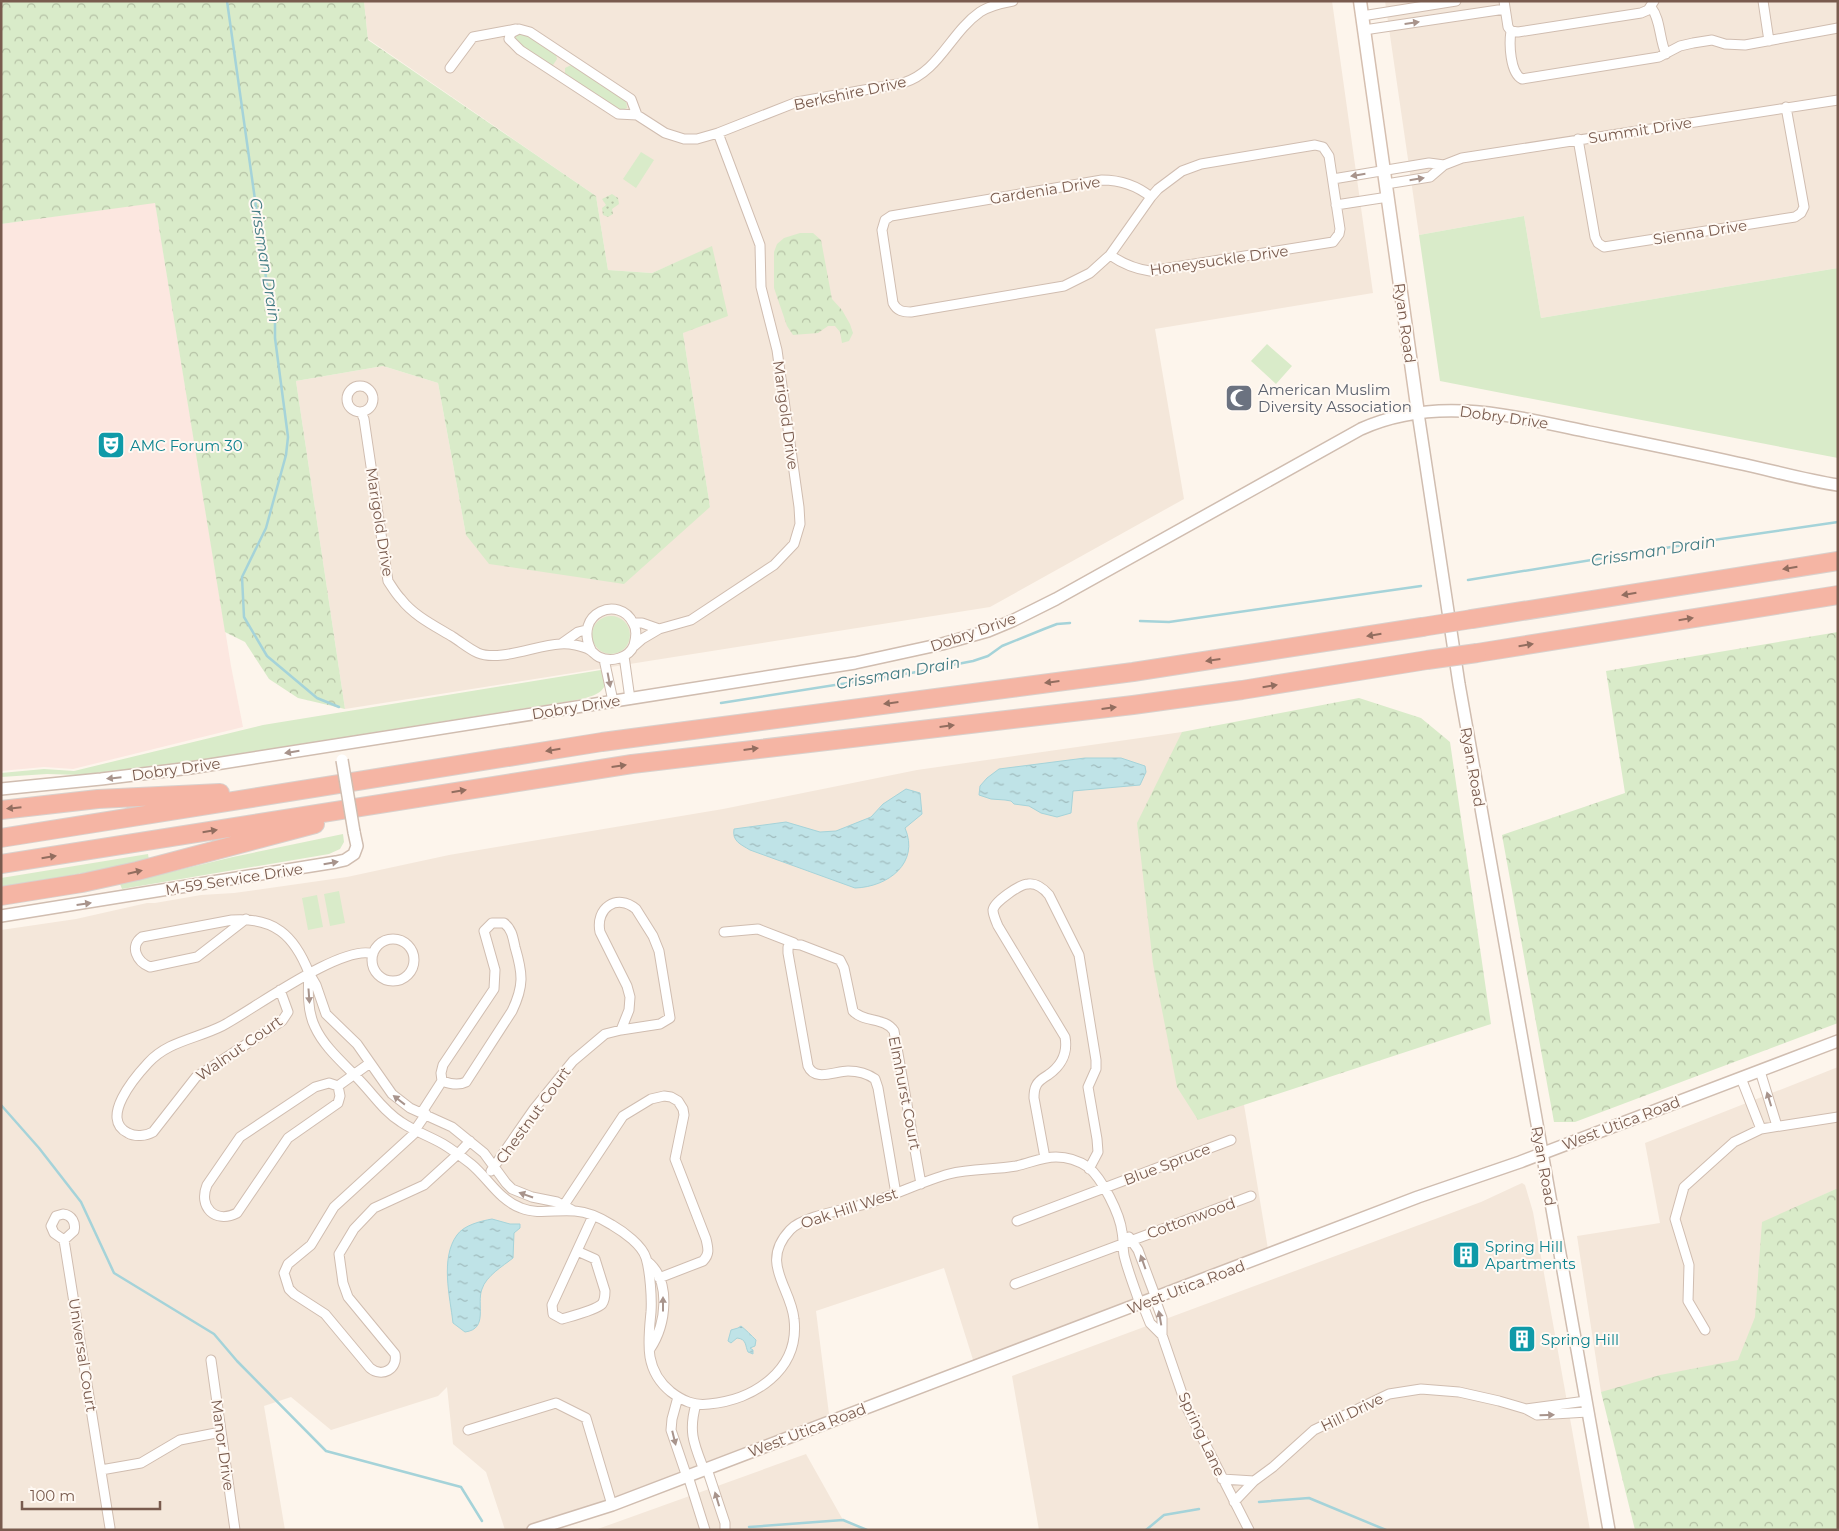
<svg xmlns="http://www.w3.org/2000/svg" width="1839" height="1531" font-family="Montserrat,sans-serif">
<defs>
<pattern id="forest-crowns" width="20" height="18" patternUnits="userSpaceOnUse" patternTransform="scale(1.25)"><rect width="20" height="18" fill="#d9ebc9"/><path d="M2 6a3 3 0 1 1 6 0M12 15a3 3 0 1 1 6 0" fill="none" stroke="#b5c1a5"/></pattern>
<pattern id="park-dots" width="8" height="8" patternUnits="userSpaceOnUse" patternTransform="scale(1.25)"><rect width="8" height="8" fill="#d9ebc9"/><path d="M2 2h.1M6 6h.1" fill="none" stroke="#b5c1a5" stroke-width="1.8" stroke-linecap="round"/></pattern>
<pattern id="water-ripples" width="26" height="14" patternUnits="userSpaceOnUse" patternTransform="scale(1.25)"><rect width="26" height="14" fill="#bfe3e7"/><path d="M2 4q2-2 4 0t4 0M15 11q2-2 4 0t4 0" fill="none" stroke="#a0bbbd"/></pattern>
</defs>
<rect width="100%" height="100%" fill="#fdf5ec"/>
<path fill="#f4e7da" d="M364 1H1332L1373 293 1155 329 1184 499 990 607 345 709 296 381 383 366 438 383 466 535 710 507 683 333 712 247 652 273 608 270 596 196 368 39Z
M1385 1H1838V268L1541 318 1524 216 1419 235Z
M1182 732 1269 1255 975 1366 944 1268 816 1311 830 1422 532 1530H505L486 1472 453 1444 447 1387 438 1396 331 1430 291 1397 264 1406 285 1530H1V930L76 919 147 903H155L201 895 234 893 347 877 449 855 723 809 917 770Z
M1838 1067V1188L1762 1223 1764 1353 1637 1406 1601 1392 1577 1236 1660 1223 1645 1143Z
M1522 1183 1525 1185 1533 1212 1590 1530H1039L1012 1376 1481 1202Z
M806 1454 843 1520 867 1530H595Z"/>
<path fill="#fce7e0" d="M155 202 231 666 243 727 73 769 44 767 1 771V224Z"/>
<path fill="#d9ebc9" d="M518 34 526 35 556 55 557 59 553 65 549 64 519 45 515 38Z
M571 65 626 101 627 108 620 111 565 75V68Z
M641 152 654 160 636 188 623 179Z
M1524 216 1541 318 1838 268V458L1440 381 1419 235Z
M1267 344 1292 366 1276 384 1251 361Z
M592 635a19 19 0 1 1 38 0a19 19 0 1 1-38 0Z
M601 670 606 682C603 697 583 698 571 701L181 763 80 775 47 774 1 777V773L44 769 74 771 263 725Z
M343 834 344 842 340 849 329 854 122 889 120 884 233 857Z
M148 854 149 860 68 876 1 887V878Z
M339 891 345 923 330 926 324 894Z
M317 895 323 927 308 930 302 898Z"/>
<path fill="url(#forest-crowns)" d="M1 1H364L368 40 596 196 608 270 652 273 712 246 728 316 683 333 710 507 624 584 489 564 466 535 438 383 383 366 296 381 345 709 298 698 269 679 245 642 225 632 155 203 1 224Z
M800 233H813L821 240 832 299 842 310 850 324 853 333 849 341 842 343 840 332 835 326H828L818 333 793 335 787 326 774 288V252L777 244 784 238Z
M1838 632V1023L1575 1122H1554L1502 835 1625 793 1606 671Z
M1359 698 1421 718 1450 742 1491 1024 1198 1120 1177 1087 1153 964 1137 823 1182 732Z
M1838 1188V1530H1635L1601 1392 1660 1375 1738 1360 1755 1317 1762 1222Z"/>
<path fill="url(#park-dots)" d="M612 194 618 198 619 204 612 209 613 214 608 217 603 215 602 208 606 205 602 199Z"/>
<path fill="url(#water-ripples)" stroke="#a5d3d9" d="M1085 758H1121L1145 766 1146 772 1140 785 1073 791 1071 813 1057 817 1041 813 1029 806 1014 804 1011 801 1005 800 991 799 979 795 980 786 987 778 999 769Z
M906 789 920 793 922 814 905 828C920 863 888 887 855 888L750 850C740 844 732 841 734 829L786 822 820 832 836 831 871 817 883 804Z
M492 1219 510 1224H520V1228L514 1233 513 1258C503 1266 486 1276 482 1289 476 1304 489 1329 465 1332L453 1323C450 1297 440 1258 457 1235 464 1225 481 1221 492 1219Z
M741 1326C746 1330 751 1335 756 1340L755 1346 750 1348 753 1350V1354L748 1352C745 1346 747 1339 737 1338L731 1343 728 1341 731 1330 738 1328Z"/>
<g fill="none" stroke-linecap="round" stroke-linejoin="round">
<path stroke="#a5d3d9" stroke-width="2.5" d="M227 1 269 299 275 315V338L288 437 286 455 266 528 242 577 244 617 267 656 317 698 339 707
M1468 580 1714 540 1838 522
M1140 621 1169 622 1421 586
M721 703 911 673 973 661 988 656 1002 646 1044 629 1057 624 1070 623
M1 1105 39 1148 81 1202 114 1273 214 1334 237 1361 326 1451 461 1487 482 1521
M1259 1502 1309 1498 1386 1530
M749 1527 843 1520 867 1530
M1146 1530 1164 1515 1199 1509"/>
<g stroke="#d0bdb0" stroke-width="11">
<path id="minor" d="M1504 1 1508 27 1511 31 1518 32 1641 13 1648 10 1654 1
M1763 1 1769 41
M1651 7C1661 20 1659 39 1666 54
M1362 16 1456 1
M519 29 530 32 631 99 637 115 618 114 520 50 509 39 511 33Z
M1364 30 1505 9
M1511 31C1509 44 1510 73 1522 79L1659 57 1680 46 1693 43 1712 40 1725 44 1745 45 1838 28
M450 68 473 37 516 29
M637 115 665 133 684 139H697L718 133 797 102 903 83C939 72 950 33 980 12 989 6 1002 3 1013 1
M1578 139 1595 237 1598 243 1604 247 1795 217 1801 213 1804 207 1786 107
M1315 145 1323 147 1329 156 1340 229 1339 234 1333 242 1150 271C1135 269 1123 264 1110 255L1090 273 1064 286 911 312C903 312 897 311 893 303L882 230 885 220 891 216 1102 180C1121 180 1136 185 1151 197L1158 189 1182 171 1201 164Z
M1333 179 1429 163 1444 165
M1386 184 1430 177 1444 165 1462 158 1838 100
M1336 205 1388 197
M1110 255 1151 197
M347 399a13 13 0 1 1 26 0a13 13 0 1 1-26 0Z
M361 412 364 419 388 581C392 587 396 594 401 599 414 616 435 626 453 637 461 642 469 649 478 653 499 662 537 645 560 644 569 643 583 646 590 650 593 652 595 655 599 657 611 663 629 658 634 645 636 638 637 629 633 623 620 595 573 612 591 650
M633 623H642L659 629
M561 644 578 632 586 630
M634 646 642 639 659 629 691 620 774 565 794 544 800 524 799 507 777 350 761 287 760 245 718 133
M624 656 630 699
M604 659 613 701
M246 919 197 957 150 967C137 962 129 946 142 937L232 920C274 917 294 935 309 973
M724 932 758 929 794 943
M372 960a21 21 0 1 1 42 0a21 21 0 1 1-42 0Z
M280 990 288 1012 282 1021 196 1077 153 1132C146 1136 135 1137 128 1133 99 1119 135 1077 148 1063 168 1041 196 1039 222 1026 251 1011 343 943 373 954
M1760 1071 1777 1126
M1741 1078 1761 1129
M338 1086 340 1096 338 1103 288 1138 237 1213C215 1224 198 1207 207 1185L240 1137 315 1087 329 1083 338 1086 370 1063
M422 1112 442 1081 441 1073 443 1065 494 989 495 970 484 931 492 923H504C512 929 513 938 515 947 523 974 524 986 512 1011L466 1082C458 1086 450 1084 442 1081
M415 1130 426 1114
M417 1131 334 1207 311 1245 288 1264 284 1273 289 1289 294 1294 325 1314 370 1368C382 1378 398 1369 395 1354L348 1297 343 1283 339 1254 354 1229 374 1208 424 1185 458 1154 470 1141
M1045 1158 1034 1098C1034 1094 1034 1090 1036 1086 1038 1081 1043 1078 1048 1075 1061 1066 1068 1053 1065 1037L998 926C996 921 993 915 993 910 994 902 1020 884 1028 884 1036 883 1044 889 1049 895L1079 955 1096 1060V1069L1088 1087 1097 1139 1098 1152 1089 1169
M491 1171 534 1109 573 1061 605 1034 621 1030 660 1024 670 1018 659 951 653 936 636 909C617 893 595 908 600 932L627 986 630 997 629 1010 621 1030
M896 1194 878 1088 875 1079C868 1074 857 1071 848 1071 835 1071 815 1082 808 1066L788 953V947L791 944 801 945 840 960 844 968 853 1011C864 1023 885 1017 894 1031L921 1184
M564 1205 623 1116 651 1099 664 1096 671 1097 678 1101 683 1109 684 1115 675 1159 706 1239C708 1248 710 1254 703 1261L659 1278
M572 1210 557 1202 532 1197 512 1189 506 1183 484 1153 452 1127 410 1108 392 1094 357 1044 326 1014 316 985 309 973C308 990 307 1011 315 1027 325 1049 347 1066 363 1084 375 1097 385 1112 401 1122 414 1131 429 1136 443 1144 453 1150 462 1157 471 1164 488 1178 499 1200 521 1208 538 1215 557 1209 575 1211 588 1212 601 1218 612 1225 624 1232 642 1245 646 1258 650 1271 652 1298 651 1312 648 1343 644 1370 671 1392 683 1401 694 1406 709 1404 754 1400 800 1370 794 1319 791 1287 759 1263 790 1230 804 1215 851 1209 872 1202 898 1194 923 1181 949 1174 971 1168 994 1170 1016 1166 1030 1163 1042 1157 1056 1157 1067 1157 1079 1161 1088 1167 1102 1178 1120 1214 1122 1232 1124 1242 1122 1250 1125 1259 1129 1274 1135 1289 1140 1304
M63 1214C72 1215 76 1223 74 1231L64 1240 54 1233 51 1226 56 1216Z
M1017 1221 1231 1140
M1129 1237 1138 1250 1156 1298
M64 1240 110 1528
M577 1251 595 1259 605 1291C605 1296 605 1300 602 1304 596 1310 572 1316 562 1319L553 1314 552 1305 593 1216
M647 1261C672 1281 666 1325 650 1349
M1015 1284 1251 1196
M1142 1303 1150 1323 1162 1335V1318L1155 1299
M1705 1330 1688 1301 1689 1265 1675 1219 1684 1187 1734 1142 1761 1129 1838 1117
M1162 1335 1187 1408 1249 1530
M211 1360 235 1530
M678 1397 672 1419 671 1430 687 1477
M1586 1401 1526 1409 1537 1415 1588 1412
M696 1404C688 1432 694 1444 704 1470
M468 1430 556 1403 586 1418 612 1505
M707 1469 725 1523V1530
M101 1470 141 1463 180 1440 221 1432
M688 1476 705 1530
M1222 1479 1254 1481 1234 1502
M1254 1481 1273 1467 1314 1430 1389 1394 1421 1389 1459 1392 1499 1401 1526 1409"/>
</g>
<g stroke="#d0bdb0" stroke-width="14">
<path id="tertiary" d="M1418 413 1459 684 1609 1530
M1 789 101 779 190 768 855 663 942 644 988 631 1012 621 1056 599 1361 429C1437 395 1512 416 1589 432 1638 442 1688 452 1737 463 1771 470 1804 480 1838 485
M1 916 336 862 345 860 354 854 357 846 354 832
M533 1530 612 1505 1418 1197 1520 1162 1838 1041"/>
</g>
<g stroke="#d5bfb0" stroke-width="15">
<path id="secondary" d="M1360 1 1418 413"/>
</g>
<g stroke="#d9d1cd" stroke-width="20">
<path id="motorway" d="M1472 619 1838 561
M1477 653 1838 595
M1 810 98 799 220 793
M1 838 602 742 1133 672 1422 627
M1 864 632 764 1133 705 1242 690 1427 660
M1 896 82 883 137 871 315 824"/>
</g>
<use href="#minor" stroke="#fff" stroke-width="9"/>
<use href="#tertiary" stroke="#fff" stroke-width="11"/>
<use href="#secondary" stroke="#fff" stroke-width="12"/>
<use href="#motorway" stroke="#f5b5a4" stroke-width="18"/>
<g stroke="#d0bdb0" stroke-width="14" stroke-linecap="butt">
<path id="tertiary-bridge" d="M342 760 354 832"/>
</g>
<g stroke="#d9d1cd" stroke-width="20" stroke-linecap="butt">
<path id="motorway-bridge" d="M1422 627 1472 619
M1427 660 1477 653"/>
</g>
<use href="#tertiary-bridge" stroke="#fff" stroke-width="11"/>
<use href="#motorway-bridge" stroke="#f5b5a4" stroke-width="18"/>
</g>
<defs><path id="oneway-solid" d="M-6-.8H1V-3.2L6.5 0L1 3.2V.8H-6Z" transform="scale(1.25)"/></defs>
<g fill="#a8948c">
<use href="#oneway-solid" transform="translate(1412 23) rotate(-8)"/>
<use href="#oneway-solid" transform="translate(1358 175) rotate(171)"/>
<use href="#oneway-solid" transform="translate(1417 179) rotate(-9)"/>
<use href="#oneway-solid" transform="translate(609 680) rotate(79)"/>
<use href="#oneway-solid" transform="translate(292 752) rotate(171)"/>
<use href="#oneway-solid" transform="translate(114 778) rotate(174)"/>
<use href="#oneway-solid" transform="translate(331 863) rotate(-10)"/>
<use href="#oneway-solid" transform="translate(84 904) rotate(-8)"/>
<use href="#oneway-solid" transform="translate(309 996) rotate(86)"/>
<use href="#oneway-solid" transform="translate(1769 1099) rotate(-107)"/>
<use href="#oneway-solid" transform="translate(399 1100) rotate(-142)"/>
<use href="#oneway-solid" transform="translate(526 1195) rotate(-161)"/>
<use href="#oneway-solid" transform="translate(1143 1262) rotate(-110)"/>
<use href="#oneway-solid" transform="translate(663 1304) rotate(-90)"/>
<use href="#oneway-solid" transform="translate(1160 1318) rotate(-100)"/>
<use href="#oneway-solid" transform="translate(1547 1415) rotate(-2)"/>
<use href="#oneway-solid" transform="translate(674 1438) rotate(76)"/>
<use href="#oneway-solid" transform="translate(717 1499) rotate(-107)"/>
</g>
<g fill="#926d5f">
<use href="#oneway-solid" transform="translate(1790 568) rotate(171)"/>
<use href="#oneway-solid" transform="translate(1629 594) rotate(171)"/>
<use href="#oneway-solid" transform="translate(1686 619) rotate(-9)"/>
<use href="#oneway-solid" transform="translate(1374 635) rotate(171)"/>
<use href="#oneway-solid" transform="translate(1526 645) rotate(-9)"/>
<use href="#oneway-solid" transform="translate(1213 660) rotate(172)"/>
<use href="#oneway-solid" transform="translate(1052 682) rotate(173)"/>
<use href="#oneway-solid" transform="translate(1270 686) rotate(-9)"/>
<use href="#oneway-solid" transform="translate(891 703) rotate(173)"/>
<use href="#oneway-solid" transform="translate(1109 708) rotate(-7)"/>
<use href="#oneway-solid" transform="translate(947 726) rotate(-7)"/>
<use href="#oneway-solid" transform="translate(751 749) rotate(-7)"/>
<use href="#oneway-solid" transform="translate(553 750) rotate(171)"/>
<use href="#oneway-solid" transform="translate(619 766) rotate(-8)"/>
<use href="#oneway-solid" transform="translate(459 791) rotate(-9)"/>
<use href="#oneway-solid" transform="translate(14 808) rotate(174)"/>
<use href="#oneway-solid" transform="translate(210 831) rotate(-9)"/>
<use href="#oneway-solid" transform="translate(49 857) rotate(-9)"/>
<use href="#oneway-solid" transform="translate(135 872) rotate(-13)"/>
</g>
<defs>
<g id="mosque-square" transform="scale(1.4375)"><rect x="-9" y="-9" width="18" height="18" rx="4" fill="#6b7280" stroke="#fff9f3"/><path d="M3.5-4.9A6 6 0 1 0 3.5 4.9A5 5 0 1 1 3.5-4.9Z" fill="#fff"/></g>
<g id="theatre-square" transform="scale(1.4375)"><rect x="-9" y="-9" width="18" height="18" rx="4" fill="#0f9aa8" stroke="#fff9f3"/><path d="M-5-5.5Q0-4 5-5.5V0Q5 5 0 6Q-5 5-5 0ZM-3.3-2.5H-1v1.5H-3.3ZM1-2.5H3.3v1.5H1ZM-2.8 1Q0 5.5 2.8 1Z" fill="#fff"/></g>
<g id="building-square" transform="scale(1.4375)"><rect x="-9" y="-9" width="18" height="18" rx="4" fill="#0f9aa8" stroke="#fff9f3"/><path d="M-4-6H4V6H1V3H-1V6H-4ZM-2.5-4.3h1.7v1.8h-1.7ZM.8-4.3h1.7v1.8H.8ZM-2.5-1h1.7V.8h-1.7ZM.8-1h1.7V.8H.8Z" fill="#fff"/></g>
</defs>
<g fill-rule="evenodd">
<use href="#mosque-square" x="1239" y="398"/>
<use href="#theatre-square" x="111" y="445"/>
<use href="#building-square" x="1466" y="1255"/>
<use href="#building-square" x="1522" y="1339"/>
</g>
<g text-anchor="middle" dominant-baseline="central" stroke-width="4" stroke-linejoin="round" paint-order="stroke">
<g font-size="15" fill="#795b4e" stroke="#fff9f3">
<text transform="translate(850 93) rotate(-12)">Berkshire Drive</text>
<text transform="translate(1640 130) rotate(-9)">Summit Drive</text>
<text transform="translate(1045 190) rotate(-9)">Gardenia Drive</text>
<text transform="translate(1700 232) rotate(-9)">Sienna Drive</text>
<text transform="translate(1219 260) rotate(-8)">Honeysuckle Drive</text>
<text transform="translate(1405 323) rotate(82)">Ryan Road</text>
<text transform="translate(786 415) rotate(82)">Marigold Drive</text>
<text transform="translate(1504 417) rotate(8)">Dobry Drive</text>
<text transform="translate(380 522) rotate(81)">Marigold Drive</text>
<text transform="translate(973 632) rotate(-19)">Dobry Drive</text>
<text transform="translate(576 707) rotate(-9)">Dobry Drive</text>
<text transform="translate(1473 767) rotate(80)">Ryan Road</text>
<text transform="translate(176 769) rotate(-8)">Dobry Drive</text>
<text transform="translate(234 879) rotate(-9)">M-59 Service Drive</text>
<text transform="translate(239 1048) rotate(-35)">Walnut Court</text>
<text transform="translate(905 1093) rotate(79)">Elmhurst Court</text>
<text transform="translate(533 1115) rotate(-54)">Chestnut Court</text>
<text transform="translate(1621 1123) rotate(-21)">West Utica Road</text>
<text transform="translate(1167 1164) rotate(-21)">Blue Spruce</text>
<text transform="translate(1544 1166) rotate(80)">Ryan Road</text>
<text transform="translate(849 1208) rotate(-18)">Oak Hill West</text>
<text transform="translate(1191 1218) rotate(-20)">Cottonwood</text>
<text transform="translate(1186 1287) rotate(-21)">West Utica Road</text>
<text transform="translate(83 1355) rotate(81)">Universal Court</text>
<text transform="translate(1352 1412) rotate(-26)">Hill Drive</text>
<text transform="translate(807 1430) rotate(-21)">West Utica Road</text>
<text transform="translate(1202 1434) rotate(65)">Spring Lane</text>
<text transform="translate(223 1445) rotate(82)">Manor Drive</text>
</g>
<g font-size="15" fill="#5b616d" stroke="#fff9f3" text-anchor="start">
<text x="1258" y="389">American Muslim<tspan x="1258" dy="17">Diversity Association</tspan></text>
</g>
<g font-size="15" fill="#0d838f" stroke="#fff9f3" text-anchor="start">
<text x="130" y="445">AMC Forum 30</text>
<text x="1485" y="1246">Spring Hill<tspan x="1485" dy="17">Apartments</tspan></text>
<text x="1541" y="1339">Spring Hill</text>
</g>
<g font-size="16" font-style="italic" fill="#437c84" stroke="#fff9f3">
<text transform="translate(265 260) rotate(81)">Crissman Drain</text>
<text transform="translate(1653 551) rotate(-9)">Crissman Drain</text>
<text transform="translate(898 673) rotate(-10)">Crissman Drain</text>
</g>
</g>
<rect width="1839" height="1531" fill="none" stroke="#795b4e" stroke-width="5"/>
<path d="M22 1501v8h138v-8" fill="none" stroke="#795b4e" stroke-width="2.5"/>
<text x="30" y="1501" font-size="15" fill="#795b4e" stroke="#fff9f3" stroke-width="4" paint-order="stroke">100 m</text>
</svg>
